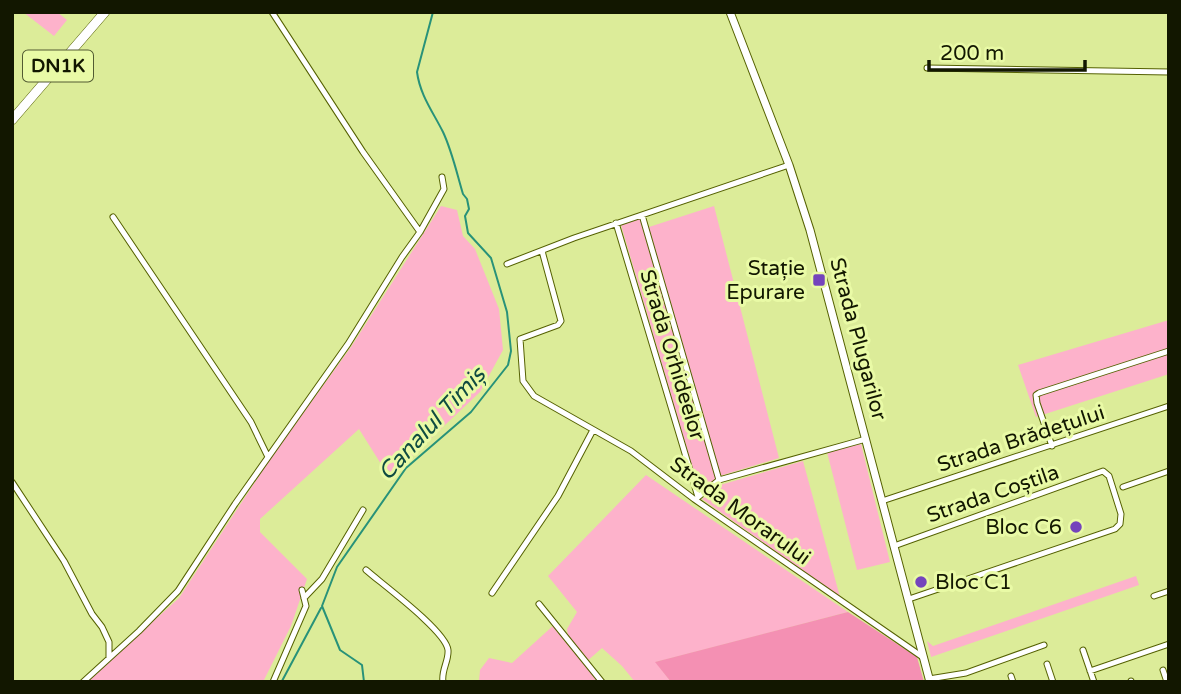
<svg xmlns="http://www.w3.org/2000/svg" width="1181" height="694" font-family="'Varela Round',sans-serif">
<rect width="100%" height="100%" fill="#dcec99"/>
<path fill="#fdb2cb" d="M23 12H57L67 20 54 36Z
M441 206 457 210 463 236 475 249 499 309 503 350 480 392 393 474 381 464 359 429 260 519V532L307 579 291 626 263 682H86L179 598 270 459 351 347Z
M714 206 779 458 720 476 700 493 621 225 641 218 649 227Z
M1169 320V374L1036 417 1018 365Z
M861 444 890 562 857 570 827 452Z
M803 461 840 597 702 499 720 485Z
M646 475 848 612 656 662 671 682H635L622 666 602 648 586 662 601 682 479 681 480 670 489 658 512 663 555 624 568 637 567 629 577 612 548 576Z
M1136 576 1139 585 931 657 927 641 933 646Z"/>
<path fill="#f490b3" d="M848 612 917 657 924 682H671L655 662Z"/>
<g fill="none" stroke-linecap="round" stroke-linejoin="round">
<path stroke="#289279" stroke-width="2" d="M282 681 321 608
M364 682 362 665 340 650 322 606 337 567 406 468 471 412 508 365 511 351 507 312 491 258 468 233 465 216 469 209 467 199 463 194C457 174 452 151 443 132 433 112 420 95 417 72L433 12"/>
<g stroke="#556102" stroke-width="7">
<path id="street" d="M272 12 363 152 420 232
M927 68 1169 72
M642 215 719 480
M113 217 251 422 268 457
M616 223 698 497
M542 251 561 321 558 325 520 339 523 381 534 396 631 451 694 499 924 658
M507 264 574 238 789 165
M1052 446 1037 403 1036 395 1039 393 1169 351
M12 482 64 561 92 614 102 627 109 642V658
M1123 487 1169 471
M698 497 719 480 866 439
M882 501 1169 406
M894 546 1103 471 1109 476 1121 514 1120 524 1115 529 909 599
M366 570C382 584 446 631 448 650 449 661 441 670 443 682
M492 593 558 496 593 430
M1154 596 1169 591
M304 598 322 579 363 510
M539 604 602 682
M1083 650 1094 682
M1047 664 1053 682
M1163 670 1167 682
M1090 671 1169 644
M1011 676 1013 682
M929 679 966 673 1044 645
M1131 681V682
M83 682 139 631 178 591 235 504 348 344 402 257 420 232 444 189 442 177
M273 682 306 606 302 590"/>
</g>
<g stroke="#556102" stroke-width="9">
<path id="secondary" d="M730 12 789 165 810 230 930 682"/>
</g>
<g stroke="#556102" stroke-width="10">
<path id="highway" d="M12 120 105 12"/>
</g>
<use href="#street" stroke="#fff" stroke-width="5"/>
<use href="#secondary" stroke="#fff" stroke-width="7"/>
<use href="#highway" stroke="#fff" stroke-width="9"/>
</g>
<g fill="#7444bc" stroke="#e9faa6" stroke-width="2.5">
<rect x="812" y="273" width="14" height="14" rx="3.5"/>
<circle cx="1076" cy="527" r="7"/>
<circle cx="921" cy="582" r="7"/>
</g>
<g text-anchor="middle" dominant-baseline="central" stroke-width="6" stroke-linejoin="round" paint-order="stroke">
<rect fill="#e9faa6" stroke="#525b32" stroke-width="2" x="23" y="50.5" width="70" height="31" rx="5"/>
<g font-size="19" font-weight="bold" fill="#121700">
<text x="58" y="66">DN1K</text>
</g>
<g font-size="21" fill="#121700" stroke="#e9faa6" text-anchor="end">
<text x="805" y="268">Stație<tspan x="805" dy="24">Epurare</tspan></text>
<text x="1062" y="527">Bloc C6</text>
<text x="935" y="582" text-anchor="start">Bloc C1</text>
</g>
<g font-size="21" fill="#121700" stroke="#e9faa6">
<text transform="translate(858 339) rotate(75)">Strada Plugarilor</text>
<text transform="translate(672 355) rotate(73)">Strada Orhideelor</text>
<text transform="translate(1021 439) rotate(-18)">Strada Brădețului</text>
<text transform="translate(993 494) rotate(-19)">Strada Coștila</text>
<text transform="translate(740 511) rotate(36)">Strada Morarului</text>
</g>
<g font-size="23" font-style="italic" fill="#0f4c41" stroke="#e9faa6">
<text transform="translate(432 424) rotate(-47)">Canalul Timiș</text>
</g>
</g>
<rect width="1181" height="694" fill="none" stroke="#121700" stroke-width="28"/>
<path d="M929 60v10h156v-10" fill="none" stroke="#121700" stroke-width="3.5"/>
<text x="940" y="60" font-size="21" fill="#121700" stroke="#e9faa6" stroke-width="5" paint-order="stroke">200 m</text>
</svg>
